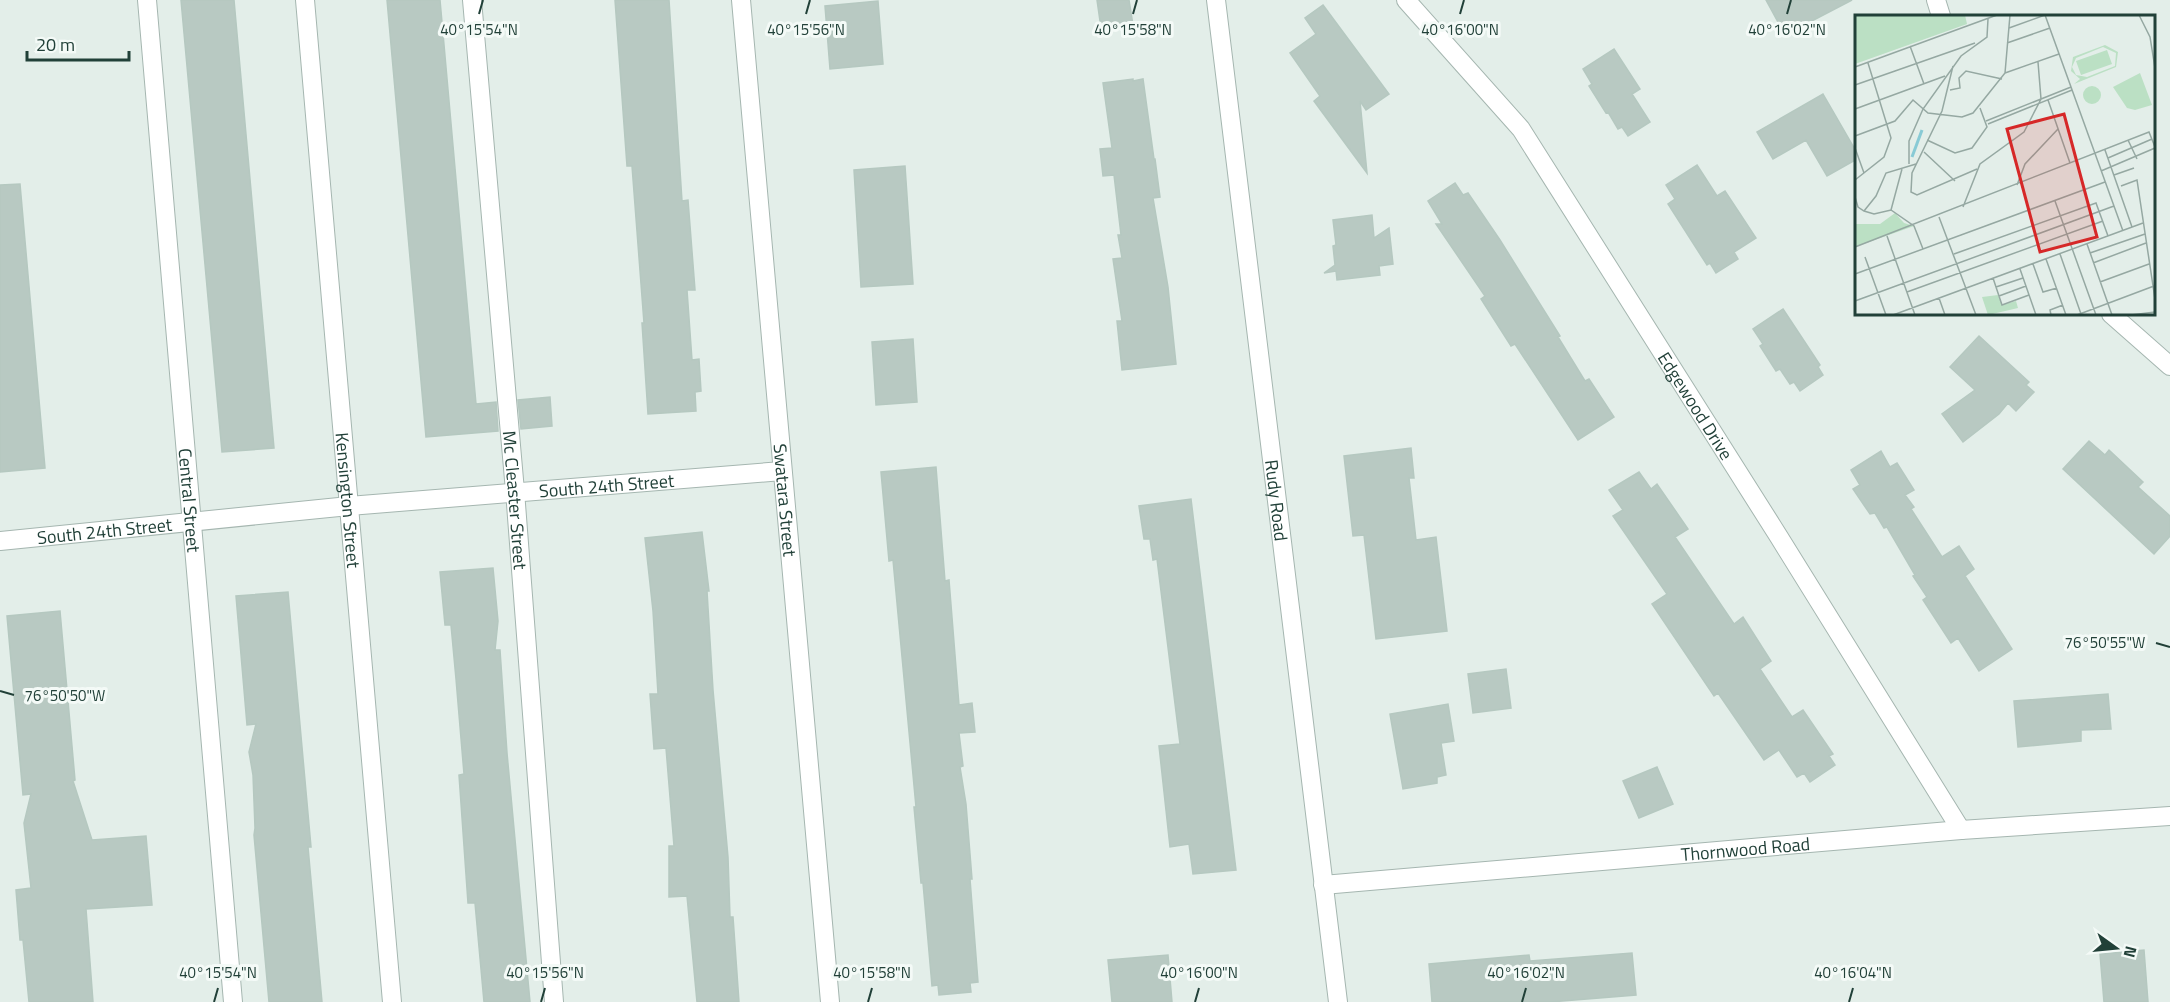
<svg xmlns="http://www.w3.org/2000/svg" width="2170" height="1002" font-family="'Titillium Web',sans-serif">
<rect width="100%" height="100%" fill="#e3eee9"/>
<path fill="#b8c9c2" stroke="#b5c8c0" stroke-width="1.5" d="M181 0H234L274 448 222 452Z
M387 0H440L476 404 496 402 498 431 426 437Z
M615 0H669L682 201 688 200 695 290H687L692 360 699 359 701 391 695 392 696 411 648 414 642 323H644L632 166H627Z
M1097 0H1129L1133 25 1101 28Z
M1766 0H1852L1785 35Z
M878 1 883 64 830 69 825 6Z
M1323 5 1389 94 1366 110 1360 101 1367 173 1314 101 1320 96 1290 53 1316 34 1305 18Z
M1614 49 1640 89 1632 94 1650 122 1628 136 1622 127 1618 129 1608 112 1606 113 1589 86 1592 84 1583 69Z
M1133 79V81L1143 79 1154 159H1155L1160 197 1153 198 1168 287 1176 364 1122 370 1117 321H1122L1113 259 1122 258 1118 235H1121L1114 175 1103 176 1100 149 1112 148 1103 83Z
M1823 94 1857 153V159L1827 176 1806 140 1773 159 1757 132Z
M1697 165 1717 196 1725 191 1756 238 1734 252 1738 259 1716 273 1710 263 1707 265 1668 204 1675 199 1666 185Z
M905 166 913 284 861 287 854 170Z
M1455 183 1463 195 1468 193 1500 240 1560 336 1558 337 1585 381 1589 379 1614 417 1578 440 1515 344 1511 346 1481 299 1485 296 1436 224H1442L1428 201Z
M20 184 45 468 0 472V185Z
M1372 215 1374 238 1389 228 1393 264 1379 266 1380 275 1337 280 1336 271 1324 273 1335 265 1333 246 1336 245 1333 220Z
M1783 309 1820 365 1818 367 1823 375 1800 391 1794 382 1790 384 1780 369 1776 371 1760 346 1763 344 1753 329Z
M1979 336 2029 382 2026 385 2034 392 2016 411 2008 403 1999 414 1963 442 1942 414 1975 390 1950 367Z
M913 339 917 402 876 405 872 342Z
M550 397 552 426 521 429 518 400Z
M2089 441 2105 455 2109 450 2143 482 2138 487 2170 516V536L2154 554 2063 469Z
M1411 448 1414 478H1409L1416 540 1436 537 1447 631 1376 639 1364 535 1353 536 1344 456Z
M1881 451 1890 467 1897 463 1914 490 1905 495 1914 507 1911 509 1942 557 1959 546 1974 569 1965 576 2012 649 1979 671 1958 638 1951 643 1923 600 1927 597 1913 576 1915 575 1887 527 1884 528 1875 513 1870 514 1853 489 1860 485 1851 470Z
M936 467 945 581 949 580 959 705 972 703 975 732 959 733 963 766 960 767 966 804 972 879H970L978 982 970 983 971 992 939 995 938 985 932 986 923 883H921L914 807H916L893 560 889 561 881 472Z
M1639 472 1651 489 1657 484 1688 529 1675 537 1734 624 1743 617 1771 661 1760 669 1792 717 1803 710 1833 754 1829 756 1835 765 1810 782 1804 773 1797 777 1779 750 1764 760 1718 693 1714 696 1652 604 1667 594 1613 516 1623 510 1609 490Z
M1191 499 1236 870 1193 874 1189 844 1170 847 1159 746 1180 744 1157 559 1153 560 1150 539H1144L1139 506Z
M702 532 709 591H707L713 690 728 857 730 917H733L739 1002H697L687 896 669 897V846H674L666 748 654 749 650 694H658L653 611 645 538Z
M493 568 498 621 495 650H500L507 753 530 1002H484L475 903H468L459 775 464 774 456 679 451 625H445L440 572Z
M288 592 311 847H308L322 1002H269L254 835 255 828 253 775 249 752 256 724 247 725 236 596Z
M60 611 75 780 73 781 92 840 146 836 152 905 86 909 93 1002H29L23 940H20L16 890 31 888 24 823 31 794 23 795 7 616Z
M1506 669 1511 708 1473 713 1468 674Z
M2108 694 2111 729 2081 730V741L2018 747 2014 701Z
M1448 704 1454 741 1441 743 1446 775 1437 777V783L1403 789 1390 714Z
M1657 767 1673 804 1639 818 1623 781Z
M2144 950 2148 1002H2104L2100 954Z
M1632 953 1636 995 1550 1002H1432L1429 964 1529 955 1530 961Z
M1168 955 1172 1002H1112L1108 960Z"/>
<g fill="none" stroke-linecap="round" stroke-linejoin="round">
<g stroke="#a5b6b0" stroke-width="20">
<g id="minor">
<path id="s1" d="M147 0 233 1002"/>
<path id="s2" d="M305 0 392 1002"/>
<path id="s3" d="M472 0 515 491 554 1002"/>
<path id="s4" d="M741 0 830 1002"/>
<path id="s5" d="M1216 0 1338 1002"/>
<path id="s6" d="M1406 0 1521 129 1779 537 1961 830"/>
<path d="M1936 0 1941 16"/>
<path d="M2111 314 2170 366"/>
<path id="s7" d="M0 541 349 506 782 471"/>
<path id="s8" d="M1323 885 1961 830 2170 816"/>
</g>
</g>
<use href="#minor" stroke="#fff" stroke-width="18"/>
</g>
<path fill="none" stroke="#214038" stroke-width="2" d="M479 14 483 0M806 14 810 0M1133 14 1137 0M1460 14 1464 0M1787 14 1791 0M2156 643 2170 647M0 691 14 695M214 1002 218 988M541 1002 545 988M868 1002 872 988M1195 1002 1199 988M1522 1002 1526 988M1849 1002 1853 988"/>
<g text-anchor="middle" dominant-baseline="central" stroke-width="6" stroke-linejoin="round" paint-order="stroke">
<g font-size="18" fill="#214038" stroke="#f4faf7">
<text stroke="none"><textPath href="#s6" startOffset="500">Edgewood Drive</textPath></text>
<text stroke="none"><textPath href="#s7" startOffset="609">South 24th Street</textPath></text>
<text stroke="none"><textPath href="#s1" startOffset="502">Central Street</textPath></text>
<text stroke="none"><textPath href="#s2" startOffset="502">Kensington Street</textPath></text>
<text stroke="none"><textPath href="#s3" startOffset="502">Mc Cleaster Street</textPath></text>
<text stroke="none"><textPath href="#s4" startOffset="502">Swatara Street</textPath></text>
<text stroke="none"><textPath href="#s5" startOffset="504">Rudy Road</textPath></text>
<text stroke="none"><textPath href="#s7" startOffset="105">South 24th Street</textPath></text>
<text stroke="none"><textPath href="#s8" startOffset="424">Thornwood Road</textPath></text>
</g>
</g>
<g transform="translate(1855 15)">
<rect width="300" height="300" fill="#e3eee9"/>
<path d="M0 0H110L112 9 0 49ZM250 30 263 37 261 52 219 69 225 64 216 56 218 42ZM248 32 261 38 260 51 232 62 221 60 217 52 221 43ZM252 35 257 49 226 60 221 46ZM285 58 297 90 280 95 272 93 258 72ZM228 80a9 9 0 1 1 18 0a9 9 0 1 1-18 0ZM40 198 49 208 59 211 0 232V209H25ZM143 280 147 290 161 286 163 293 133 300 127 282Z" fill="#bbe0c4" fill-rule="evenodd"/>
<path fill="none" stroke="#88cad5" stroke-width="3" d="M57 142 67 115"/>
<path fill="none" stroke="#95a8a2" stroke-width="1.5" d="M284 0 295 22 300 53M154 13 190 0 268 216M152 28 195 13M55 31 69 69M98 51 87 96 57 158 56 177 62 180 122 154M0 52 142 0M150 58 204 39M0 70 120 28M95 75 105 73 104 63 111 56 147 64M193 85 215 148M0 94 90 61M131 106 216 72M133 109 217 75M0 121 40 106 58 85 73 98 107 102 118 98 150 58 155 0M72 125 100 138 117 133 132 112 125 93M273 125 282 144M0 133 9 158M250 135 277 212M69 137 100 166M253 143 297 124M54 149V126L68 94 106 41 132 22 133 4M246 156 300 133M259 160 279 153M0 165 29 142 36 123 13 48M162 170 170 149 203 114M266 171 282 165 300 284M0 182 3 192 9 196 19 199 36 195 59 211 68 234M200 186 241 300M108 192 125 149 169 117 186 84 183 47M36 195 47 154M9 196 21 181 31 158 61 149M84 202 121 300M32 221 60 300M232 229 257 300M0 232 294 117 300 132M235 238 290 219M99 239 241 188 253 221M205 239 226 299M10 242 31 300M191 244 211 300M238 248 291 228M178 249 188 277 202 273M165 254 181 300M0 259 250 167M138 263 147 290 174 280M245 267 294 249M141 272 168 263M52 277 248 206M144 281 171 271M84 283 90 300M0 286 259 191M38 300 288 208M196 300 195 295 208 290M222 300 299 271M276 300 300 297"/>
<path fill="#d62828" fill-opacity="0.15" stroke="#d62828" stroke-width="3" d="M209 99 242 222 185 237 152 114Z"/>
<rect width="300" height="300" fill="none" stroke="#214038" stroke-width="3"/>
</g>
<g font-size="15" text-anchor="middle" fill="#214038" stroke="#f4faf7" stroke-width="6" stroke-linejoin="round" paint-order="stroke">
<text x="479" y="35">40°15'54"N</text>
<text x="806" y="35">40°15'56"N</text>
<text x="1133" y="35">40°15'58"N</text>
<text x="1460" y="35">40°16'00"N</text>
<text x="1787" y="35">40°16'02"N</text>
<text x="2105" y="648">76°50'55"W</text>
<text x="65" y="701">76°50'50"W</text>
<text x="218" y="978">40°15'54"N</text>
<text x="545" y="978">40°15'56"N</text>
<text x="872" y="978">40°15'58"N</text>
<text x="1199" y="978">40°16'00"N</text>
<text x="1526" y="978">40°16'02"N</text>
<text x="1853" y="978">40°16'04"N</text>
</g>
<g transform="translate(2116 948) rotate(105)" stroke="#f4faf7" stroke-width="4.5" paint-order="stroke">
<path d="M0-4.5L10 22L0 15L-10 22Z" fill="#214038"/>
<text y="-9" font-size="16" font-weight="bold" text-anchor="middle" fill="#214038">N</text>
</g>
<path d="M27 51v9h102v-9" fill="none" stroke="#214038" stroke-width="3"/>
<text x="36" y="51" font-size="18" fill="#214038" stroke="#f4faf7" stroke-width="4.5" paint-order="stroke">20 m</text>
</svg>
